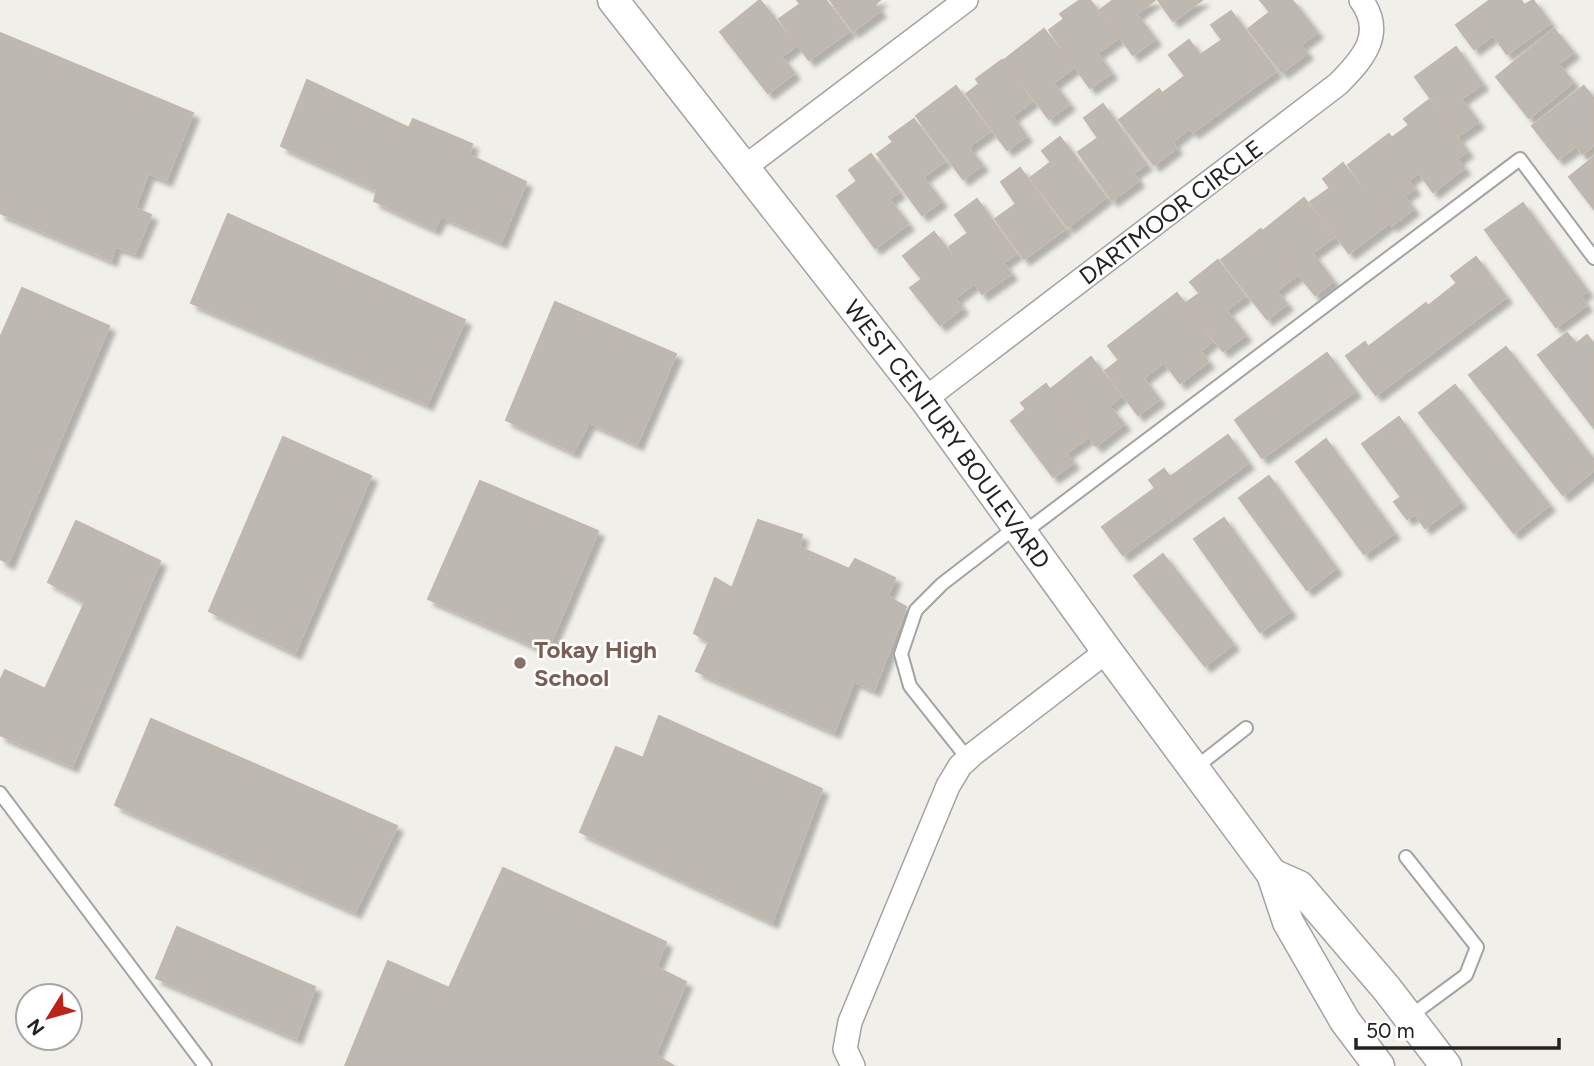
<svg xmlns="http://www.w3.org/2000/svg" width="1594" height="1066" font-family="Figtree,sans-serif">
<defs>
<filter id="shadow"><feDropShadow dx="6" dy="6" stdDeviation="2" flood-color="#0004"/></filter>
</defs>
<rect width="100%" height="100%" fill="#f1efe9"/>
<path fill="#beb8b2" stroke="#c1b7ad" stroke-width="2" filter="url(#shadow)" d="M760 0 796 45 781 57 794 73 768 93 720 32Z
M797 0H826L849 31 809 60 779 19 800 4Z
M830 0H880L875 4 880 11 853 31Z
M1080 0H1090L1118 38 1097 53 1111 73 1090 88 1049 30 1064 19 1060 14Z
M1113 0H1155L1136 14 1155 39 1133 55 1100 10Z
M1158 0H1202L1173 21Z
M1260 0H1292L1317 32 1300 45 1307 53 1282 72 1248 29 1270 12Z
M1490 0H1521L1524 5 1533 0 1550 23 1507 54 1493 35 1474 49 1456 25Z
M1231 11 1276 71 1193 132 1164 92 1185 76 1169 55 1189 40 1200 55 1222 40 1211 25Z
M1044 29 1074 67 1053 83 1069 104 1049 119 1004 60Z
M1554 29 1573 52 1558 64 1573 82 1529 118 1496 77Z
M0 33 193 113 166 180 148 173 135 208 151 215 135 253 115 246 111 260 0 213Z
M1456 47 1482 84 1461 99 1478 122 1458 136 1415 77Z
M1002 60 1032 101 1012 116 1026 136 1007 150 966 94 979 84 976 79Z
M307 80 409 128 413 119 472 144 469 155 526 182 501 242 441 216 434 229 374 201 377 190 281 146Z
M956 86 990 131 968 147 982 165 963 179 916 116Z
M1584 86 1594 99V145L1582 154 1576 146 1558 159 1532 126Z
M1159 89 1189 128 1172 142 1176 148 1154 165 1119 120Z
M1429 100 1467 151 1457 159 1464 168 1433 192 1393 137 1409 125 1404 119Z
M1103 104 1146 164 1133 173 1138 181 1112 200 1078 152 1098 138 1084 118Z
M914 119 945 161 923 177 941 201 922 215 877 154 893 142 889 137Z
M1389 134 1418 173 1408 180 1414 189 1404 196 1413 209 1392 225 1348 165Z
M1060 137 1106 197 1068 227 1030 178 1051 162 1042 151Z
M871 154 899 192 889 199 908 224 875 248 837 196 857 181 849 170Z
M1594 157V209L1569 177Z
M1343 163 1389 223 1349 253 1310 202 1330 188 1323 179Z
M1020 168 1065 229 1024 259 995 219 1016 204 1001 182Z
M1304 198 1334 237 1312 253 1333 281 1315 295 1264 230Z
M977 199 1016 253 1003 263 1011 274 982 294 949 247 968 233 955 215Z
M1523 203 1587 291 1580 296 1586 305 1556 327 1485 230Z
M228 214 465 320 427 404 191 303Z
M1261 229 1297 275 1276 291 1287 304 1267 319 1221 260Z
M934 232 974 283 955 298 962 308 940 325 910 288 922 279 903 256Z
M1476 257 1506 297 1376 395 1346 356 1365 342 1368 347 1426 303 1428 306 1457 283 1451 276Z
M1218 260 1245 296 1226 310 1245 335 1223 351 1186 303 1200 293 1190 282Z
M22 288 109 326 8 563 0 559V338Z
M1177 293 1212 341 1200 351 1208 362 1180 383 1164 362 1143 378 1159 399 1138 415 1105 371 1119 360 1108 346Z
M555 302 676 354 637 444 589 422 573 452 506 420Z
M1567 333 1576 344 1587 335 1594 344V428L1538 355Z
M1506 347 1594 460V470L1563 495 1469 375Z
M1327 353 1355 391 1262 458 1235 420Z
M1091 357 1121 396 1109 406 1124 424 1096 446 1051 389Z
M1046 384 1087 438 1066 453 1073 463 1053 477 1011 421 1026 409 1021 403Z
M1455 385 1549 505 1514 533 1419 413Z
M1399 417 1460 502 1425 528 1415 514 1407 519 1394 502 1401 497 1362 444Z
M1228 435 1248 463 1123 555 1102 527 1155 488 1149 480 1164 469 1170 477Z
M283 437 371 476 295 653 209 611Z
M1326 439 1394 533 1364 554 1296 462Z
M1269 476 1336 568 1307 590 1239 498Z
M480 481 598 531 547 651 428 599Z
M1224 518 1290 611 1260 632 1194 539Z
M758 520 802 535 799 547 849 569 855 559 895 578 887 596 906 607 874 690 854 681 834 732 696 671 709 642 694 633 715 578 732 588Z
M76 521 160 561 72 766 0 735V681L5 670 45 689 85 602 48 582Z
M1163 554 1233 644 1205 666 1134 576Z
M659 716 822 789 772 922 580 832 616 747 643 758Z
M151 719 397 826 355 912 115 805Z
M503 868 666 942 656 967 686 982 655 1055 674 1066H345L388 961 449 988Z
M177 927 315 987 296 1038 156 978Z"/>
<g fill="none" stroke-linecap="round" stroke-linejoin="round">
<g stroke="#a3a3a3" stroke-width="16">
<path id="service" d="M1022 534 1520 159 1594 258
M968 759 910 686 901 654 916 610 942 584 1016 527
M1195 768 1246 728
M0 793 205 1066
M1406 857 1477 947 1466 975 1409 1017"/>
</g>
<g stroke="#a3a3a3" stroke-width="26">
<path id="minor" d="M745 167 966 0
M925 399 1338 84C1362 60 1386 34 1361 0
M853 1066 845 1049 850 1022 948 786 960 766 973 754 1107 651"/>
</g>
<g stroke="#a3a3a3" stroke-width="33">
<g id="tertiary">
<path id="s1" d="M613 0 925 399 1107 651 1272 874 1288 922 1345 1021 1379 1066"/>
<path d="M1272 874 1299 886 1387 989 1446 1066"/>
</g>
</g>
<use href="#service" stroke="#fff" stroke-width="12"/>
<use href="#minor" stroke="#fff" stroke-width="23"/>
<use href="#tertiary" stroke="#fff" stroke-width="30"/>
</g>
<circle fill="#8d6e63" stroke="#fff" stroke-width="2.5" cx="520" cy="663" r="7"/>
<g text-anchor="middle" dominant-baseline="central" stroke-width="5" stroke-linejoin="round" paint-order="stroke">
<g font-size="24" fill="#222" stroke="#fff">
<text transform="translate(1171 212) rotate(-37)">DARTMOOR CIRCLE</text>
<text stroke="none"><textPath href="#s1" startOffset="548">WEST CENTURY BOULEVARD</textPath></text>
</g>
<g font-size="24" font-weight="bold" fill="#785e54" stroke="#fff" text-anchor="start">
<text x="534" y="649">Tokay High<tspan x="534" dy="28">School</tspan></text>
</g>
</g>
<g transform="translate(49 1017) rotate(233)"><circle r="33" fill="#ffffff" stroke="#a7a7a7" stroke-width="2"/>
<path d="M0-5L12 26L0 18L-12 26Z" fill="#bd2216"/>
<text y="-10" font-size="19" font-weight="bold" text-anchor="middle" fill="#222222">N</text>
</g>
<path d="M1356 1038v10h203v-10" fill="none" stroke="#222222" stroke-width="3.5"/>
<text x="1366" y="1038" font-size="21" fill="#222222" stroke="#ffffff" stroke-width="5" paint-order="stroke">50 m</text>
</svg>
